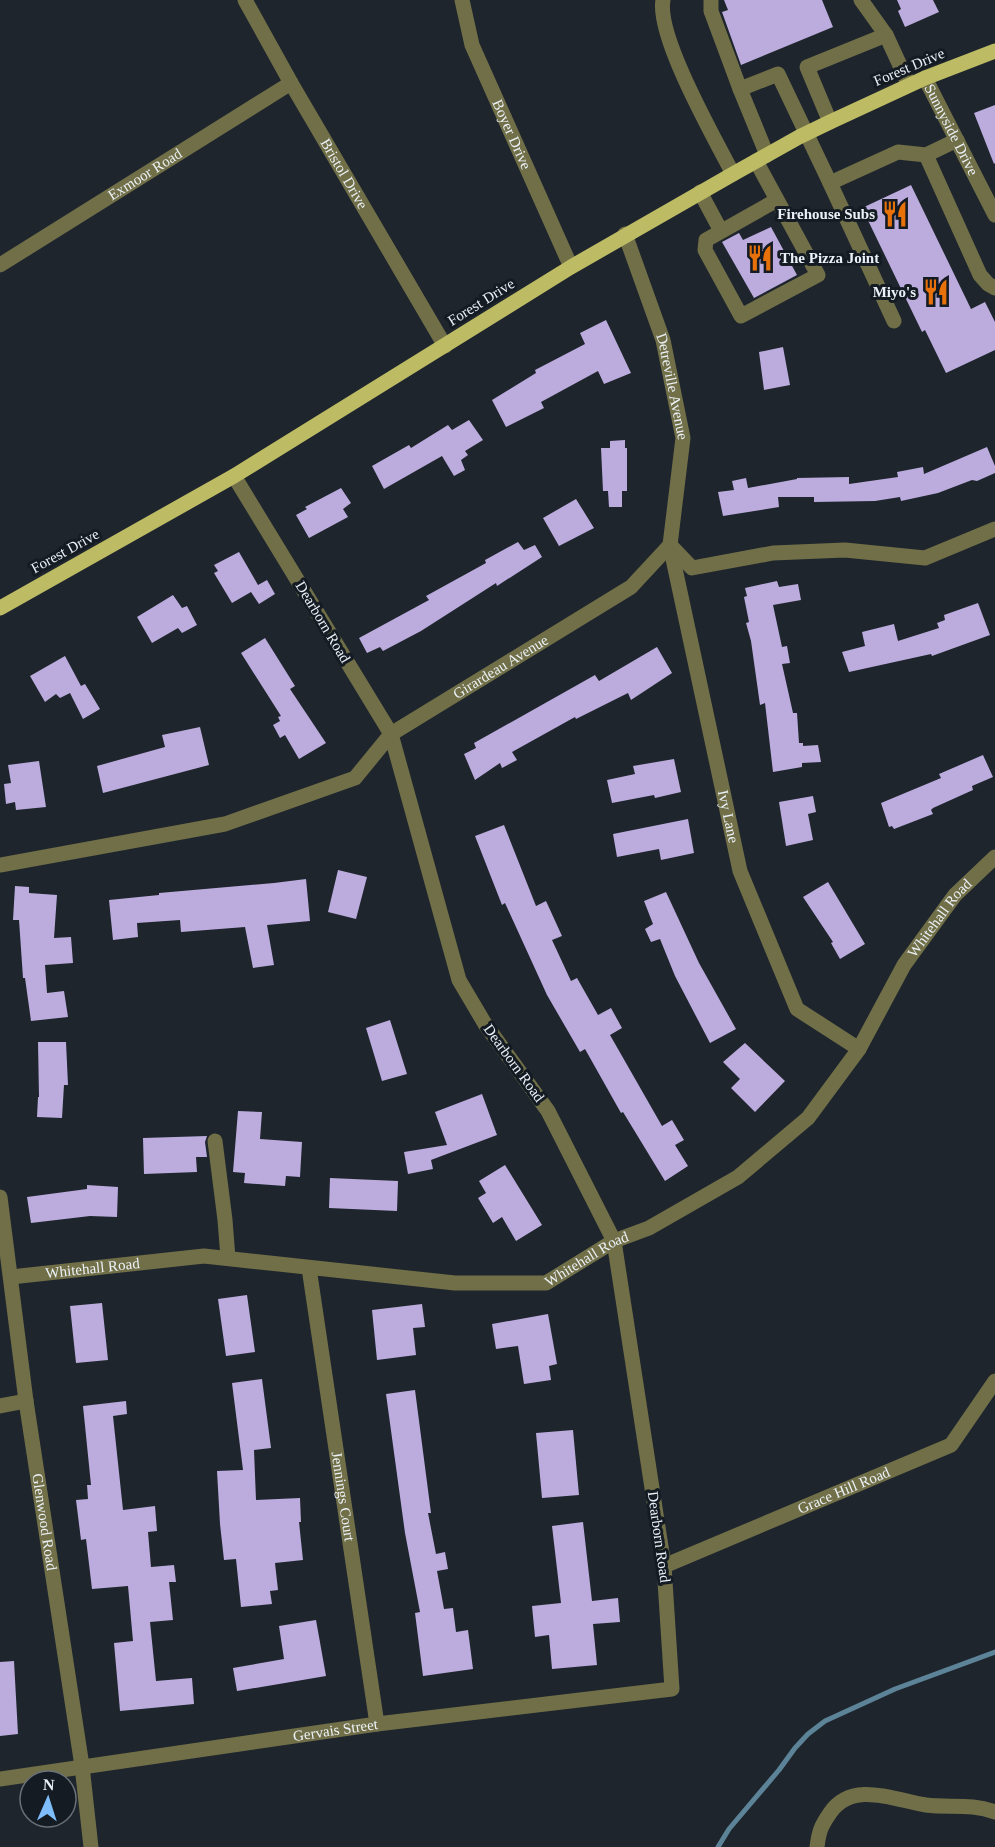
<svg xmlns="http://www.w3.org/2000/svg" width="995" height="1847" font-family="Georgia,serif">
<rect width="100%" height="100%" fill="#1e252d"/>
<g fill="none" stroke-linecap="round" stroke-linejoin="round">
<path stroke="#5c8397" stroke-width="5" d="M718 1847 729 1829 779 1770 795 1748 808 1734 825 1721 895 1689 995 1652"/>
</g>
<path fill="#bbacdd" d="M724 0H822L833 27 741 65 722 12 728 10Z
M897 0H933L939 12 905 27 898 11 901 9Z
M995 105V163L994 164 974 113Z
M911 185 971 309 985 302 995 322V350L946 373 925 330 922 332 862 208Z
M771 227 797 275 754 298 722 242 739 233 743 240Z
M606 320 631 373 604 384 598 371 541 402 544 408 506 427 492 400 536 373 535 370 585 344 580 333Z
M783 347 790 385 764 390 759 352Z
M469 420 483 440 465 451 468 455 461 460 465 470 454 476 442 456 384 489 372 466 409 445 411 448 448 425 452 430Z
M625 440V448H627V491H622V507H609L608 491H603L601 448H610V441Z
M987 447 995 466V473L977 481 972 480 938 493 901 501 900 497 875 501 814 502V497H778L779 507 723 516 718 492 734 490 732 481 746 478 748 488 797 479V478L849 477V484L898 477 897 472 923 467 924 474Z
M341 488 351 503 343 509 348 517 309 538 296 515 307 509 305 507Z
M576 499 594 528 559 546 543 518Z
M518 542 524 550 535 545 542 557 497 586 496 583 421 631 383 651 380 647 367 653 359 638 429 600 426 596 486 563 485 560Z
M239 552 258 585 267 580 275 594 259 604 251 592 232 603 214 573 218 571 214 565Z
M777 581 779 587 798 584 801 600 773 605 782 647 787 646 790 663 782 664 793 713H797L799 743H803V746L818 745 821 762 802 763V767L773 772 765 703 760 705 751 641 746 623 749 622 744 597 747 596 745 588Z
M173 595 182 608 187 606 197 625 182 633 178 628 152 643 137 617Z
M978 603 990 635 932 656 931 654 849 672 842 652 865 646 862 632 894 624 898 641 939 628 937 623 945 620 944 615Z
M265 638 295 686 290 689 326 743 299 759 285 735 280 738 273 725 280 721 278 717 281 716 241 653Z
M657 647 672 673 631 700 628 693 576 719 575 717 512 752 517 760 502 768 500 763 475 780 464 754 476 748 474 743 595 675 599 681Z
M65 656 81 686 85 684 100 709 83 719 70 693 60 698 56 694 45 702 30 676Z
M200 727 209 765 103 793 97 766 165 747 162 735Z
M983 755 993 777 972 786 973 790 933 808 931 810 933 814 894 829 892 826 889 827 881 803 941 778 939 774Z
M674 759 681 792 655 798 654 795 612 803 607 780 635 774 633 766Z
M39 761 46 807 16 810 15 802 6 804 4 784 11 783 8 765Z
M813 796 816 812 808 814 813 840 786 846 779 802Z
M688 819 694 853 661 860 659 849 617 857 613 834Z
M504 825 536 906 546 901 562 936 552 940 571 981 577 978 598 1015 611 1008 622 1028 610 1035 662 1126 672 1120 684 1140 675 1145 688 1166 665 1181 623 1112 621 1113 585 1049 580 1052 547 995 505 903 502 905 475 836Z
M338 870 367 877 356 919 328 912Z
M306 879 310 921 267 925 274 965 253 968 245 927 181 932 180 920 137 923 138 937 113 940 109 900 159 895V893L274 883Z
M828 882 865 944 840 959 831 943 833 942 803 897Z
M15 886 29 887V893L57 895 54 938 71 937 73 963 45 965 47 993 64 991 68 1017 31 1021 25 978H23L19 920H13Z
M666 892 699 963 736 1029 710 1043 675 976 660 939 651 942 645 929 653 924 644 901Z
M390 1020 407 1074 382 1081 366 1028Z
M38 1042H66L68 1085H64L62 1118 37 1117 38 1097H39Z
M745 1043 785 1081 755 1112 731 1088 740 1079 723 1062Z
M482 1094 497 1135 431 1160 433 1169 408 1174 404 1152 447 1145 435 1112Z
M238 1111 262 1112 260 1139 302 1142 300 1177 286 1176 285 1186 244 1183 245 1173 233 1172Z
M207 1136 205 1142 207 1157H196L197 1172 144 1174 143 1138Z
M505 1165 542 1225 516 1241 502 1217 493 1223 478 1198 486 1193 479 1181Z
M330 1178 398 1181 397 1211 329 1208Z
M87 1185 118 1187 117 1217 90 1216 31 1223 27 1197 87 1189Z
M247 1295 255 1352 226 1356 218 1299Z
M102 1303 108 1360 76 1363 70 1306Z
M422 1304 425 1327 413 1328 416 1355 377 1360 372 1310Z
M548 1314 557 1364 549 1366 551 1380 524 1384 518 1346 496 1349 492 1324Z
M262 1379 271 1448 254 1450 256 1500 300 1498 301 1522H299L303 1560 275 1563 278 1590 270 1591 272 1604 241 1607 236 1559 224 1560 220 1524 217 1471 243 1470 232 1383Z
M415 1390 431 1513H428L436 1554 445 1552 448 1569 437 1571 444 1609 453 1608 456 1632 468 1630 473 1669 423 1676 415 1613 420 1612 405 1533 386 1394Z
M126 1401 127 1414 113 1416 123 1510 155 1506 157 1531 148 1532 151 1567 174 1565 176 1582H169L173 1620 150 1622 156 1681 192 1678 194 1704 120 1711 114 1643 133 1641 128 1586 92 1589 86 1539 81 1540 76 1500 88 1499 87 1485H91L83 1406Z
M573 1430 579 1495 542 1498 536 1433Z
M583 1522 592 1601 618 1598 620 1622 593 1624 597 1665 552 1669 549 1635 535 1637 532 1606 561 1603 552 1526Z
M316 1620 326 1676 237 1691 233 1668 284 1659 279 1626Z
M14 1661 18 1734 0 1736V1662Z"/>
<g fill="none" stroke-linecap="round" stroke-linejoin="round">
<g stroke="#706f47" stroke-width="15">
<path id="s1" d="M245 0 291 83 445 346"/>
<path id="s2" d="M462 0 472 45 571 267"/>
<path d="M663 0C656 36 715 139 733 174"/>
<path d="M711 0V11L740 89"/>
<path d="M861 0 886 35"/>
<path id="s3" d="M925 78 995 215"/>
<path d="M830 122 807 67 886 35 909 85"/>
<path d="M767 155 740 89 778 74 830 183 898 152 926 155 957 140"/>
<path d="M926 155 980 275 988 284 995 288"/>
<path d="M756 161 818 275 741 316 705 250 706 240 777 200"/>
<path d="M830 183 894 321"/>
<path d="M700 192 721 231"/>
<path id="s4" d="M625 234 663 340 683 438 670 545 740 871 797 1009 859 1049"/>
<path id="s5" d="M0 265 291 83"/>
<path id="s6" d="M0 865 225 824 355 778 391 734 631 587 670 545 692 568 773 553 845 550 925 558 995 529"/>
<path d="M215 1141 225 1220 228 1258"/>
<path id="s7" d="M0 1197 26 1401 82 1766 91 1847"/>
<path id="s8" d="M309 1268 377 1724"/>
<path id="s9" d="M11 1277 204 1256 455 1283H546L614 1241 649 1228 738 1177 808 1118 859 1049 904 965 955 895 995 857"/>
<path d="M0 1406 26 1401"/>
<path id="s10" d="M664 1566 951 1445 995 1381"/>
<path id="s11" d="M0 1779 377 1724 672 1689 664 1566 614 1241 548 1111 485 1024 459 980 391 734 234 476"/>
<path d="M817 1847C819 1831 821 1826 830 1813 852 1780 895 1800 926 1805 949 1808 972 1803 995 1812"/>
</g>
<path stroke="#bdbb63" stroke-width="15" d="M0 608 234 476 571 267 733 174 799 137 830 122 925 78 995 51"/>
</g>
<defs>
<g id="restaurant-bare" transform="scale(2.07)"><path d="M-5-6h1v4h1v-4h1v4h1v-4h1v5L-1.5 .5V6h-2V.5L-5-1ZM5-6V6H3V1.5H1.5Q1.5-4 5-6Z" fill="#e8710a" stroke="#141b23" stroke-width="2.5" paint-order="stroke"/></g>
</defs>
<g fill-rule="evenodd">
<use href="#restaurant-bare" x="895" y="214"/>
<use href="#restaurant-bare" x="760" y="258"/>
<use href="#restaurant-bare" x="936" y="292"/>
</g>
<g text-anchor="middle" dominant-baseline="central" stroke-width="6" stroke-linejoin="round" paint-order="stroke">
<g font-size="15" fill="#ecf1f7" stroke="#141b23">
<text transform="translate(909 67) rotate(-23)">Forest Drive</text>
<text stroke="none"><textPath href="#s3" startOffset="58">Sunnyside Drive</textPath></text>
<text stroke="none"><textPath href="#s2" startOffset="144">Boyer Drive</textPath></text>
<text stroke="none"><textPath href="#s1" startOffset="200">Bristol Drive</textPath></text>
<text stroke="none"><textPath href="#s5" startOffset="171">Exmoor Road</textPath></text>
<text transform="translate(481 302) rotate(-32)">Forest Drive</text>
<text stroke="none"><textPath href="#s4" startOffset="160">Detreville Avenue</textPath></text>
<text transform="translate(65 551) rotate(-29)">Forest Drive</text>
<text transform="translate(323 622) rotate(59)">Dearborn Road</text>
<text stroke="none"><textPath href="#s6" startOffset="552">Girardeau Avenue</textPath></text>
<text stroke="none"><textPath href="#s4" startOffset="598">Ivy Lane</textPath></text>
<text stroke="none"><textPath href="#s9" startOffset="1089">Whitehall Road</textPath></text>
<text transform="translate(514 1063) rotate(54)">Dearborn Road</text>
<text stroke="none"><textPath href="#s9" startOffset="585">Whitehall Road</textPath></text>
<text stroke="none"><textPath href="#s9" startOffset="82">Whitehall Road</textPath></text>
<text stroke="none"><textPath href="#s10" startOffset="195">Grace Hill Road</textPath></text>
<text stroke="none"><textPath href="#s8" startOffset="231">Jennings Court</textPath></text>
<text stroke="none"><textPath href="#s7" startOffset="328">Glenwood Road</textPath></text>
<text transform="translate(659 1537) rotate(82)">Dearborn Road</text>
<text stroke="none"><textPath href="#s11" startOffset="339">Gervais Street</textPath></text>
</g>
<g font-size="15" font-weight="bold" fill="#ecf1f7" stroke="#141b23" text-anchor="end">
<text x="875" y="214">Firehouse Subs</text>
<text x="780" y="258" text-anchor="start">The Pizza Joint</text>
<text x="916" y="292">Miyo's</text>
</g>
</g>
<g transform="translate(48 1799) rotate(3)"><circle r="28" fill="#141b23" stroke="#6a7178" stroke-width="1.5"/>
<path d="M0-4.5L10 22L0 15L-10 22Z" fill="#7ebdf9"/>
<text y="-9" font-size="16" font-weight="bold" text-anchor="middle" fill="#ecf1f7">N</text>
</g>
</svg>
